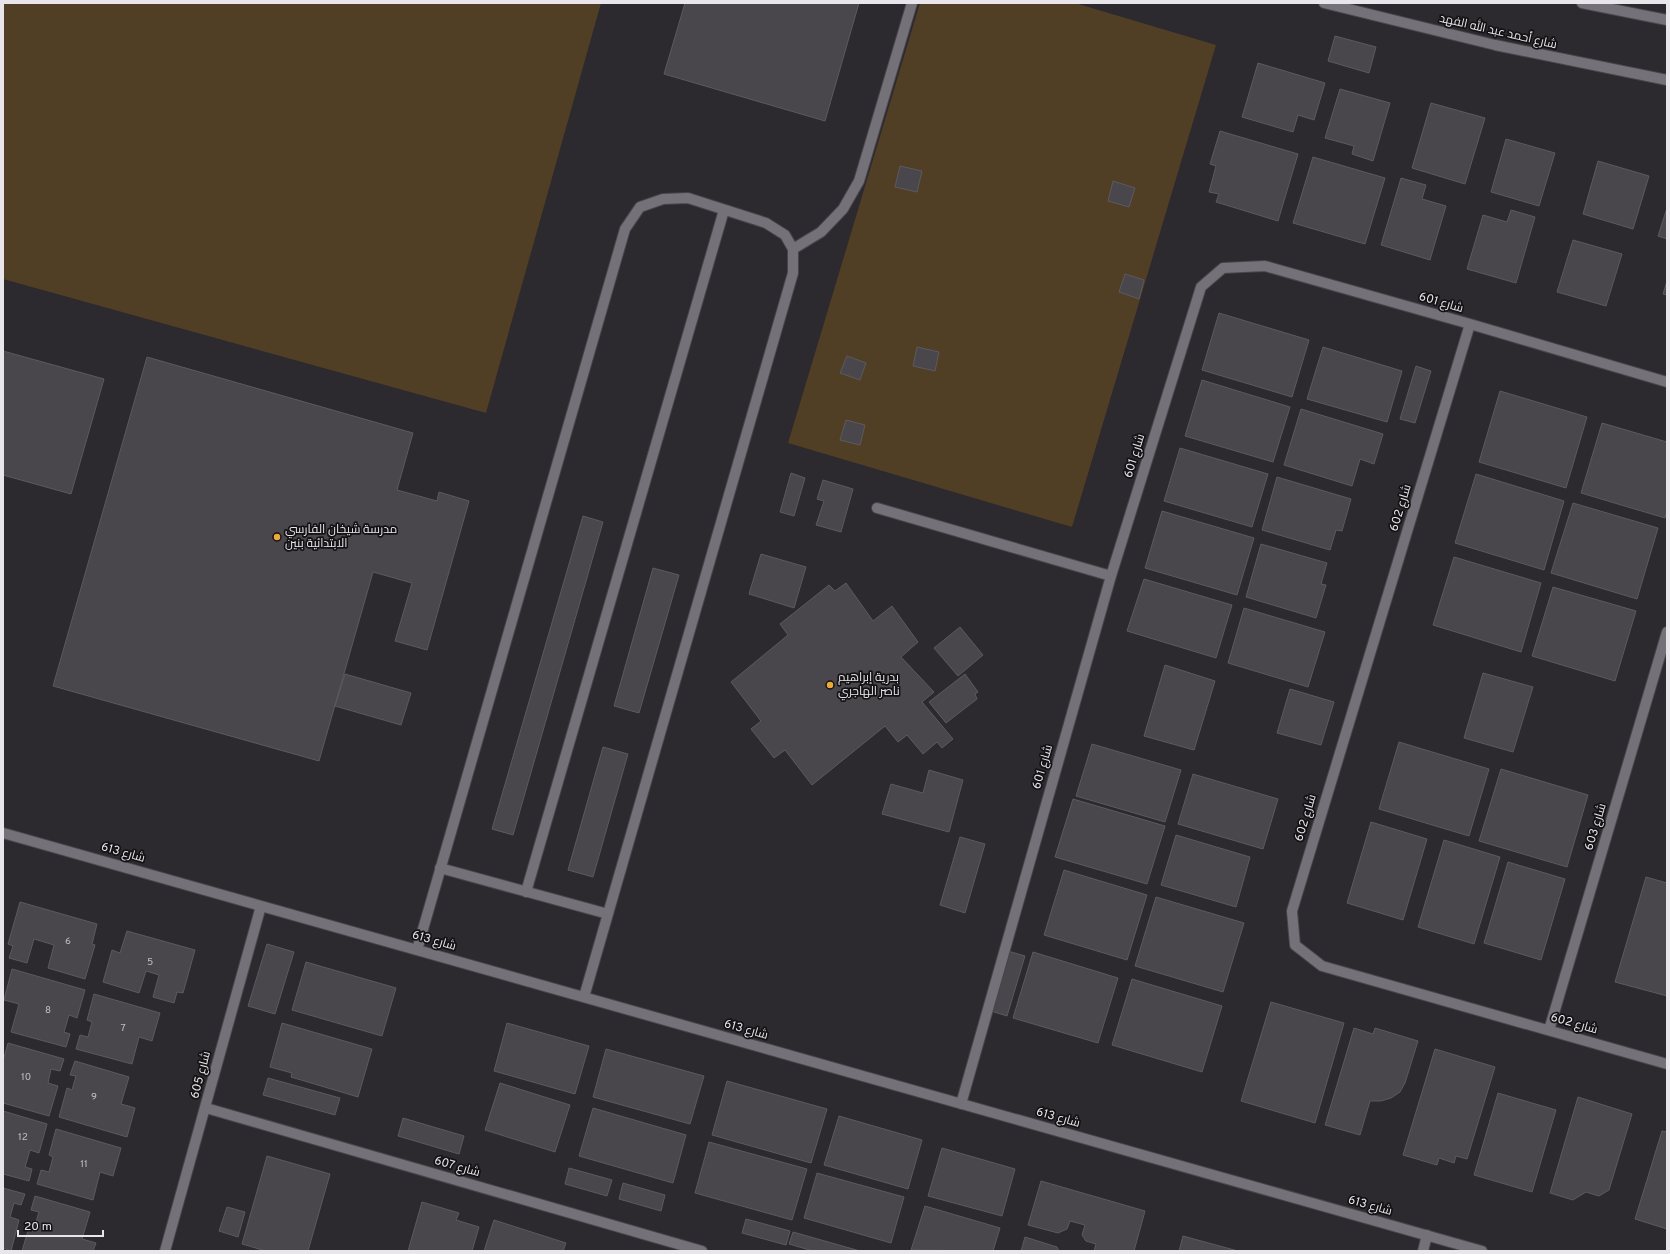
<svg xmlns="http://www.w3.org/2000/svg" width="1670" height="1254" font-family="Overpass,Cairo,sans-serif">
<rect width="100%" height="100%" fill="#2c292f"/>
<path fill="#513f25" d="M3 3H601L486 413 3 279Z
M920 3H1075L1216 45 1072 527 788 443Z"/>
<path fill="#49464c" stroke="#5d5960" d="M685 3H859L825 121 664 74Z
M1335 36 1376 47 1369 73 1328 61Z
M1258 63 1325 83 1314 120 1298 115 1293 132 1242 117Z
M1340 89 1390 103 1373 161 1352 154 1354 146 1325 138Z
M1431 103 1485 118 1465 184 1412 168Z
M1220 131 1298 154 1278 221 1216 202 1219 194 1209 192 1216 166 1210 164Z
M1506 139 1555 153 1539 206 1491 192Z
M1313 157 1385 178 1365 244 1293 223Z
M1598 161 1649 176 1633 229 1583 214Z
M900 166 922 171 917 192 895 187Z
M1401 178 1426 185 1422 199 1446 206 1430 260 1381 245Z
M1113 181 1135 188 1129 207 1108 201Z
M1667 208V239L1658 236Z
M1511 210 1535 217 1516 283 1467 269 1483 215 1507 222Z
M1573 240 1622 254 1606 306 1557 292Z
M1125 274 1144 280 1139 299 1119 292Z
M1667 281V295L1663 294Z
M1219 313 1309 340 1292 397 1202 370Z
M917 347 939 352 935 371 913 366Z
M1323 347 1402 371 1387 422 1307 399Z
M3 351 104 379 71 494 3 475Z
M847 356 866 363 860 380 840 373Z
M147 357 413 433 397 490 437 501 439 492 469 501 427 650 395 641 412 583 373 572 319 761 53 686Z
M1416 366 1431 371 1415 423 1400 419Z
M1202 380 1290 407 1273 462 1185 436Z
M1500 391 1587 417 1566 488 1479 462Z
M1301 409 1383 434 1374 464 1360 459 1352 486 1284 465Z
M846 420 865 425 860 445 840 440Z
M1602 423 1667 442V510L1665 518 1581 493Z
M1180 448 1268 474 1252 527 1164 501Z
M791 473 805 478 794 516 780 512Z
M1476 474 1564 501 1544 570 1455 543Z
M1277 477 1351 499 1342 531 1336 530 1330 550 1262 530Z
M823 480 853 489 841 532 816 525 824 501 817 499Z
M1573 503 1658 528 1637 599 1551 573Z
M1162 511 1254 538 1237 595 1145 568Z
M583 516 603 522 513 835 492 829Z
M1261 544 1327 563 1321 584 1326 585 1316 618 1246 597Z
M761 554 806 567 794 608 749 594Z
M1454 557 1541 583 1521 652 1433 625Z
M653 568 679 575 639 713 614 706Z
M1144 579 1232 605 1216 658 1127 631Z
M846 583 873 621 892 606 918 642 901 657 934 692 922 702 953 739 942 748 937 742 923 754 907 735 898 742 885 726 812 785 785 750 774 758 751 729 761 721 731 682 788 635 780 624 829 585 835 591Z
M1553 587 1636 611 1615 681 1532 656Z
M1244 608 1325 632 1308 687 1228 663Z
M960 627 983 655 958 676 934 648Z
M1165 665 1215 681 1194 750 1144 736Z
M1483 673 1533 687 1513 752 1464 738Z
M345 674 411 693 401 725 335 706Z
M965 674 978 692 975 694 977 699 946 723 929 702Z
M1290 689 1334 702 1321 745 1277 733Z
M1399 742 1489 769 1469 836 1379 809Z
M1092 744 1181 770 1165 822 1076 796Z
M603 747 628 754 593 877 568 870Z
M1501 769 1588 795 1567 867 1479 841Z
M929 770 963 780 949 832 882 814 891 784 923 793Z
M1193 774 1278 799 1263 849 1178 824Z
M1073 799 1165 826 1147 884 1055 857Z
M1371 822 1427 839 1403 920 1347 903Z
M1176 835 1250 857 1236 907 1161 885Z
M960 837 985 844 965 913 940 905Z
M1444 840 1500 857 1474 944 1418 927Z
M1508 862 1565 879 1541 960 1484 943Z
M1064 870 1147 895 1127 960 1044 935Z
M1646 877 1667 883V996L1615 982Z
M1156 897 1244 923 1223 992 1135 966Z
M20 902 97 924 92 944 95 945 85 979 48 968 54 945 34 939 27 963 9 958 13 946 8 944Z
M127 931 195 950 183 993 177 992 174 1003 153 997 159 975 146 971 139 993 103 982 112 950 120 953Z
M267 944 294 952 275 1014 248 1006Z
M1008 951 1025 956 1007 1016 991 1011Z
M1033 952 1118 978 1098 1043 1013 1018Z
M306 962 396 988 382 1036 292 1010Z
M12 969 85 990 77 1018 69 1015 64 1032 70 1034 66 1047 11 1032 19 1004 4 1000Z
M1132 979 1222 1006 1202 1072 1112 1045Z
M94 994 160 1013 152 1041 139 1037 132 1064 76 1049 80 1035 88 1037 92 1022 87 1020Z
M1271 1002 1344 1023 1315 1123 1241 1101Z
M282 1023 372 1049 358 1097 291 1077 292 1073 270 1067Z
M507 1023 589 1046 575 1094 494 1071Z
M1354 1028 1373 1034 1375 1028 1418 1041 1405 1083 1400 1092 1391 1098 1381 1101H1370L1360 1135 1325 1125Z
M8 1043 64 1059 60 1071 51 1069 48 1083 58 1086 49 1116 3 1103V1061Z
M606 1049 704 1076 690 1124 593 1097Z
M1435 1049 1495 1067 1467 1159 1456 1156 1454 1163 1439 1158 1437 1165 1403 1155Z
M75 1061 129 1077 121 1104 135 1108 127 1137 59 1117 67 1088 72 1090 76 1076 70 1075Z
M268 1078 340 1098 335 1115 263 1095Z
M727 1081 827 1109 811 1163 712 1135Z
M500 1083 570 1105 555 1152 485 1130Z
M1498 1093 1556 1110 1532 1192 1474 1175Z
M1578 1097 1632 1114 1609 1190 1599 1196 1586 1192 1573 1200 1550 1193Z
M593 1108 686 1135 673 1183 579 1156Z
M3 1111 47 1124 39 1153 30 1150 25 1167 32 1169 29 1181 3 1174Z
M839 1116 922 1140 908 1189 824 1165Z
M403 1118 464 1136 459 1154 398 1136Z
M56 1129 121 1148 113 1176 100 1172 93 1200 37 1184 41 1170 49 1172 53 1157 49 1155Z
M1662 1131 1667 1132V1229L1635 1219Z
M709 1142 807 1169 792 1220 695 1193Z
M942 1148 1015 1169 1002 1216 928 1196Z
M267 1156 330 1174 308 1251H266L242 1244Z
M569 1168 612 1180 607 1196 565 1184Z
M817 1173 904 1197 891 1243 804 1218Z
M1041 1181 1145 1211 1134 1251H1094L1096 1244 1086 1241 1082 1235 1085 1225 1070 1221 1067 1229 1058 1233 1028 1225Z
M623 1183 665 1195 661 1211 619 1199Z
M3 1188 25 1194 21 1205 14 1203 10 1217 19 1220 11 1251 3 1248Z
M35 1196 90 1212 82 1239 96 1243 93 1251H22L30 1224 35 1225 39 1212 31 1210Z
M422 1202 459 1213 456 1220 479 1227 472 1251H408Z
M925 1206 1000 1228 993 1251 911 1250Z
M227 1207 245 1212 238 1237 219 1231Z
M746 1219 790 1231 786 1245 742 1233Z
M494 1220 566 1243 563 1251H484Z
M793 1232 860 1251H813L789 1244Z
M1183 1236 1238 1251H1179Z
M1025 1237 1057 1247 1059 1251H1021Z"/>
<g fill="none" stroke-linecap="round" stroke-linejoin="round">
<g stroke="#48454a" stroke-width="12">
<path id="minor" d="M1324 3 1495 45 1667 80
M1582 3 1667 20
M793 249 821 232 843 209 859 181 912 3
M1470 324 1292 911 1295 945 1322 966 1667 1064
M877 508 1111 576
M3 833 1482 1251
M440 868 608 914
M526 892 724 210
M417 950 625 229 640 207 663 199 688 198 766 223 785 235 793 249V273L584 997
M1549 1030 1667 632
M961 1104 1111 576 1201 287 1223 268 1265 266 1470 324 1667 382
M206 1108 702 1251
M165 1251 261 906
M1423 1251 1427 1235"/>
</g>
<use href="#minor" stroke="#757178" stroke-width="10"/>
</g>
<g fill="#eca93a" stroke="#141215" stroke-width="1.5">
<circle cx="277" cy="537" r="4"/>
<circle cx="830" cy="685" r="4"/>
</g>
<g text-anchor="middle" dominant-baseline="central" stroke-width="3.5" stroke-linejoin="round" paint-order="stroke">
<g font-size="10" fill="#c0bec2">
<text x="68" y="941">6</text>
<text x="150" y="962">5</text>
<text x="48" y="1010">8</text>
<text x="123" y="1028">7</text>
<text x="26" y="1077">10</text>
<text x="94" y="1097">9</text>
<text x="23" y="1137">12</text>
<text x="84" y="1164">11</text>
</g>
<g font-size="12" fill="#e8e6ea" stroke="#141215">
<text transform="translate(1498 32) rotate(13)">شارع أحمد عبد الله الفهد</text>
<text transform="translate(1441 303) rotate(16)">شارع 601</text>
<text transform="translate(1135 456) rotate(-73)">شارع 601</text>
<text transform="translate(1401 508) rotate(-73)">شارع 602</text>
<text transform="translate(1043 767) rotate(-74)">شارع 601</text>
<text transform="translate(1306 818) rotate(-73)">شارع 602</text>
<text transform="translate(1596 827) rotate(-73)">شارع 603</text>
<text transform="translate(123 853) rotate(16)">شارع 613</text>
<text transform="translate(434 941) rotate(16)">شارع 613</text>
<text transform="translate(1574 1024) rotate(16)">شارع 602</text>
<text transform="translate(746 1030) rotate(16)">شارع 613</text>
<text transform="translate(201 1075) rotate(-75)">شارع 605</text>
<text transform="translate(1058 1118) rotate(16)">شارع 613</text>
<text transform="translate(457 1167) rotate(16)">شارع 607</text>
<text transform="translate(1370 1206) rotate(16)">شارع 613</text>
</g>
<g font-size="12" fill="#e8e6ea" stroke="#141215" text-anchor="start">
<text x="285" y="530">مدرسة شيخان الفارسي<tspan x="285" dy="14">الابتدائية بنين</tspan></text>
<text x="838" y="678">بدرية إبراهيم<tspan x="838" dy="14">ناصر الهاجري</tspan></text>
</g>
</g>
<rect width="1670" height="1254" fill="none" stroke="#e8e6ea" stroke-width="8"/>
<path d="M18 1230v6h85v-6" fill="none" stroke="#e8e6ea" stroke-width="2"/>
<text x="24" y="1230" font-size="12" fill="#e8e6ea" stroke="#141215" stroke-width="3" paint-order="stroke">20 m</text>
</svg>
